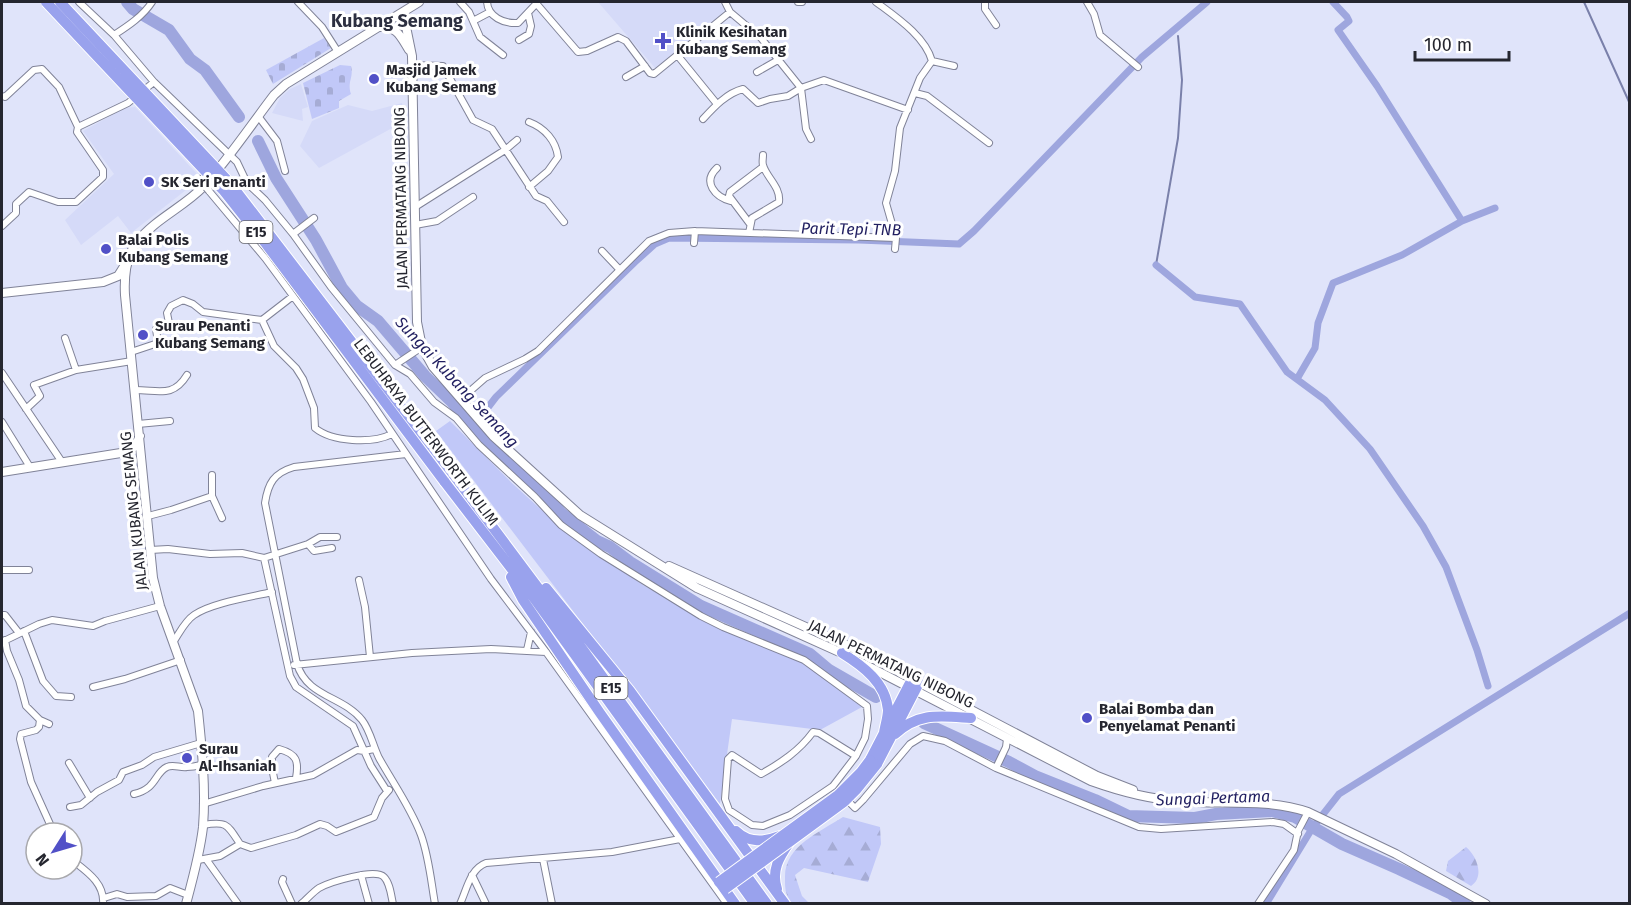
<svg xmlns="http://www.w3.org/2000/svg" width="1631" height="905" font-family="'Fira Sans',sans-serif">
<defs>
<pattern id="forest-firs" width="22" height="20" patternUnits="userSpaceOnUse" patternTransform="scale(1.5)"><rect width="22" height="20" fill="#c1c8f8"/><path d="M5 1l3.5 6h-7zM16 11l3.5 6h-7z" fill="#a6acd5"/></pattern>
<pattern id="cemetery-stones" width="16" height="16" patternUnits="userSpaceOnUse" patternTransform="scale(1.5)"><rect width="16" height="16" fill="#c1c8f8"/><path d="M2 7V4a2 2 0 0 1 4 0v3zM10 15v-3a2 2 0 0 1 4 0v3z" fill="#a6acd5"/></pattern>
</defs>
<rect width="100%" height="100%" fill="#e0e4fa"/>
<path fill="#d5daf8" d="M598 2H719L725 10 709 28 656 69Z
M301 84 308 107 302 109 303 121 272 113 280 98 290 89Z
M402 103 405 121 319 168 300 146 312 121 348 105 372 111Z
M135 107 198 175 186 190 131 233 118 216 81 245 65 220 114 174 83 131 125 108Z"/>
<path fill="#c1c8f8" d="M450 421 513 484 568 534 643 585 720 629 803 663 862 707 820 730 732 719 720 804 436 431Z"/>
<path fill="url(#forest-firs)" d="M843 817 880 827 881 844 868 882 804 868 795 875 802 896 809 903H792C785 894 785 889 785 878 784 846 820 832 843 817Z
M1466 847C1477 856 1485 877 1471 886L1446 871 1448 861Z"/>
<path fill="url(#cemetery-stones)" d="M324 38 331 48 273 84 266 70Z
M340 65 351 66C354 78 347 81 351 94L339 101V108L312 119 303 83Z"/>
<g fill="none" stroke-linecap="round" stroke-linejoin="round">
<path stroke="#7a80aa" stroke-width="2" d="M1584 2 1630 104
M1156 265 1178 138 1182 80 1178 36"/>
<path stroke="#9ea6de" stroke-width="7" d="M1333 2 1347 17 1349 21 1338 30 1377 86 1462 221
M1156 265 1195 297 1240 304 1287 372 1325 400 1370 449 1423 526 1446 567 1477 650 1488 686
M1297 379 1315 348 1318 323 1333 283 1402 255 1462 221 1495 208
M473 427 496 397 635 262 655 244 669 238 859 240 959 244 974 231 1142 57 1207 2
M1266 904 1313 827 1339 794 1630 613"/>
<path stroke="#9ea6de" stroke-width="12" d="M127 2 133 9 169 30 190 59 205 70 239 117
M258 141 276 178 316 240 342 288 357 306 378 321 425 376 452 402 495 450 513 468 542 490 561 513 597 541 610 547 630 562 701 606 810 654 829 670 876 697
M924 723 1009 762 1035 776 1095 800 1128 816 1195 818 1216 814 1272 811 1295 817 1342 844 1399 869 1450 893 1465 904"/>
<g stroke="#808398" stroke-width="8">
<path id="minor" d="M79 2 114 35 154 82 237 162 247 183 265 200 293 234 331 287 395 365 410 374 434 402 456 418 479 445 535 497 561 525 601 554 701 616 723 627 804 660 867 706 868 719 865 738 856 756 833 786 790 815 763 826 752 825 729 810 725 799 728 759 732 755 761 774C781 763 799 751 813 732L819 733 856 756
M298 2 322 27 338 52
M460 2 469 12 480 37 503 55
M487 2C488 17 504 24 518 23L536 4
M535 2 578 52 587 51 618 37 626 41 650 73 654 74 730 12
M725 2 730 12 761 38 801 88 806 129 811 139
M798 2H802
M876 2C896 17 925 36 932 61L920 78 900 128 895 171 886 203 896 238 895 249
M985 2V9L996 25
M1087 2 1094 14 1100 35 1138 67
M473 21 490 12
M114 35C128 26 143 16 152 2
M519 40 529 34 531 26 528 13
M678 56 717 104
M932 61 954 66
M412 65 443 66 473 120 492 129 536 196 547 201 564 222
M757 72 778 60
M626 77 645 66
M915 93 927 96 989 143
M2 96 5 97 34 70 42 69 59 87 78 127 77 132 103 170V177L76 202H58L29 192 16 204V213L2 226
M258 116 277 141 285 171
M703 119C714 107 727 93 743 89L758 103 770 99 788 96 801 88 824 80 908 110
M78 127 128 103 154 82
M717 168C702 182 715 197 731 201
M529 187 548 171 558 157C556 141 545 128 529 122
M209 191 265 258 371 402 491 579 546 652 727 904
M415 207 505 150 517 140
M750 224 729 196 730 192 763 167
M415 225 437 221 473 197
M749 233 752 218 779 202C781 187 766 177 763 165 762 162 763 159 763 155
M293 234 314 218
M694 243 695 231
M602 251 619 269
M262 320 274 346 296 368 303 379 314 408 315 428C332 442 372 444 392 434
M65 338 76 370
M158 343 174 344
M131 352 158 343 156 329 169 323 167 313 171 306 183 300 193 304 203 312 262 320 293 296
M395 365 422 347
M2 373 62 462
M135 390C159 390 173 398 187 375
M461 399 485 378 525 359 538 351 649 241 669 233 695 231 896 238
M26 409 40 396 34 385 76 370 132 361
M2 422 30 467
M138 424 170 421
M406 454 294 467C274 473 268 483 265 503L297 664C307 697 343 696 362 720 370 730 373 746 379 758 393 783 411 808 421 835 429 857 431 881 435 904
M212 496 222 518
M148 516 171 510 212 496V475
M308 544 320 537H337
M150 550 168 549 210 554 242 553 264 558 290 676 296 687 353 726 371 766 387 791
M264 558 308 544 314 551 332 548
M2 570H29
M359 580 365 607 370 657
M2 615H5L19 633
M24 631 43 681 56 696 71 697
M5 640 7 651 19 680 26 706 40 720 49 724
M174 641C180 632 185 621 194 615 211 603 251 597 272 592
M2 642 39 624 52 620 93 626 105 621 160 606
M527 650 531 632
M294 665 412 653 491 649 546 652
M93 687 125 679 181 660
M40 720 39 727 36 730 21 734 20 739 31 782 54 833
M69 763 90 798
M996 768 1006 747 1007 739
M275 783 272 768V757L279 749C297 754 299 761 296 778
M134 794C158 788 154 773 167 767 173 764 180 768 187 767 192 767 197 766 201 765
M846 799 855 808 863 800 910 744 923 736 945 741 996 768 1139 827 1161 829 1273 822 1284 824 1298 834
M203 804 263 786 313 775 357 750 364 751 374 749
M70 807 81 805 97 792 119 780 123 772 142 765 154 757 201 743
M203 825C227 821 227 824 240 844
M206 859 238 904
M543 859 552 904
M72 860C86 871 105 883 103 904
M198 860 220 856 240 844 251 848 296 835 320 824 327 826 336 832 374 817 382 798 389 790
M361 875 369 904
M472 875 486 904
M283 879 282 882 292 904
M104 898 117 894 127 897 156 896 170 888 188 895
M301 904C307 899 313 892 319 888 330 882 375 868 384 877 390 883 391 895 393 904
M460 904C467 889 470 869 486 863L612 852 680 839
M1258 904 1294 850 1298 831 1308 812"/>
</g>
<g stroke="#808398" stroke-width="10">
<path id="secondary" d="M403 12 412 56 417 322 422 347 433 367 493 436 580 515 697 588 846 655
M380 27C397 26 401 37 409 50
M2 293 103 282 118 276 125 265
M2 472 127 452 135 446 140 436
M669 566 855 649 1097 776 1133 790
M860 662 1091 781C1119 791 1149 799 1178 801 1221 805 1265 798 1308 812L1396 854 1486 904
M186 904C193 878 200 853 203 827 206 789 202 749 198 711L160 606 153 578 125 295C124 277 126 256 137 242 155 219 184 207 204 186 230 157 251 125 274 95L286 84 419 2"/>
</g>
<g stroke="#fff" stroke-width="12">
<path id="motorway" d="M453 474 539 589 767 904
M444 481 531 594 755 904
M511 577 523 600 600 713 735 904
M546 588 630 691 785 904
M842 653C863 666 886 683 888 710 888 717 885 726 884 733
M895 734C919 712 940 716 971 718
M870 760 912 679
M877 764 919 683
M736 831C748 843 765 842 780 836
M777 889C771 871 779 857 789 843"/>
</g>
<use href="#minor" stroke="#fff" stroke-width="6"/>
<use href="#secondary" stroke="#fff" stroke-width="8"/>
<use href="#motorway" stroke="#99a2ed" stroke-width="10"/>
<g stroke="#808398" stroke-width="8" stroke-linecap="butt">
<path id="minor-bridge" d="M197 177 209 191"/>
</g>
<g stroke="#fff" stroke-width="12" stroke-linecap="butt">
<path id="motorway-bridge" d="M46 2 223 190 266 244 444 481
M60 2 230 183 453 474
M719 882 838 795 861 772 870 760
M725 889 844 802 856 790 877 764"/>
</g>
<use href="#minor-bridge" stroke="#fff" stroke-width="6"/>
<use href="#motorway-bridge" stroke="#99a2ed" stroke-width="10"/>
</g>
<g fill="#5150c7" stroke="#fff" stroke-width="2">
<path d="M660 32h6v6h6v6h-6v6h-6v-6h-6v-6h6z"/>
<circle cx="374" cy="79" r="6"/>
<circle cx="149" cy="182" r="6"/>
<circle cx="106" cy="249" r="6"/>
<circle cx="143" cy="335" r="6"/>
<circle cx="1087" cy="718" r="6"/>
<circle cx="187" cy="758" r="6"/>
</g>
<g text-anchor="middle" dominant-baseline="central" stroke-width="6" stroke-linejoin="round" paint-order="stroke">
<g fill="#fff" stroke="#66676d" stroke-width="1.5">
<rect x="239.5" y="221" width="33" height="22" rx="4.5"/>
<rect x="594.5" y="677" width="33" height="22" rx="4.5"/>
</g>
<g font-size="14" font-weight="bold" fill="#25262f">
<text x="256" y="232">E15</text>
<text x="611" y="688">E15</text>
</g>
<g font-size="15" font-weight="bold" fill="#25262f" stroke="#fff" text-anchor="start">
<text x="676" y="32">Klinik Kesihatan<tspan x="676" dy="17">Kubang Semang</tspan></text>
<text x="386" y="70">Masjid Jamek<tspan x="386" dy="17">Kubang Semang</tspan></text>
<text x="161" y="182">SK Seri Penanti</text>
<text x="118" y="240">Balai Polis<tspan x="118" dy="17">Kubang Semang</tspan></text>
<text x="155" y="326">Surau Penanti<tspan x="155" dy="17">Kubang Semang</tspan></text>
<text x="1099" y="709">Balai Bomba dan<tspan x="1099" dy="17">Penyelamat Penanti</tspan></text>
<text x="199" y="749">Surau<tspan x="199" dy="17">Al-Ihsaniah</tspan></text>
</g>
<g font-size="15" fill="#25262f" stroke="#fff">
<text transform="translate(401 198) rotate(-91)">JALAN PERMATANG NIBONG</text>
<text transform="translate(426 432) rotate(53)">LEBUHRAYA BUTTERWORTH KULIM</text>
<text transform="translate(134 511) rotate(-96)">JALAN KUBANG SEMANG</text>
<text transform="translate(891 664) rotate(26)">JALAN PERMATANG NIBONG</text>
</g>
<g font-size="16" font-style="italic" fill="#211f60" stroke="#fff">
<text transform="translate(851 229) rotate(1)">Parit Tepi TNB</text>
<text transform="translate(457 382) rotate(47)">Sungai Kubang Semang</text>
<text transform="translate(1213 798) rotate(-2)">Sungai Pertama</text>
</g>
<g font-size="18" font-weight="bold" fill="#2c2f40" stroke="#fff">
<text x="397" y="21">Kubang Semang</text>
</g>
</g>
<rect width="1631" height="905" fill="none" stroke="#25262f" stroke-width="6"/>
<g transform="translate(54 851) rotate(233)"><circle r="28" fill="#ffffff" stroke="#a8a8ac" stroke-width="1.5"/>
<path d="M0-4.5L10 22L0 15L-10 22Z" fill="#5150c7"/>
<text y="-9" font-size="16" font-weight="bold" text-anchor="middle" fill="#25262f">N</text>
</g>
<path d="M1415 51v9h94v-9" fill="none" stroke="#25262f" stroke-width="3"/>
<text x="1424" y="51" font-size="18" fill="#25262f" stroke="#ffffff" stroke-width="4.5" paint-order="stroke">100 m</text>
</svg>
